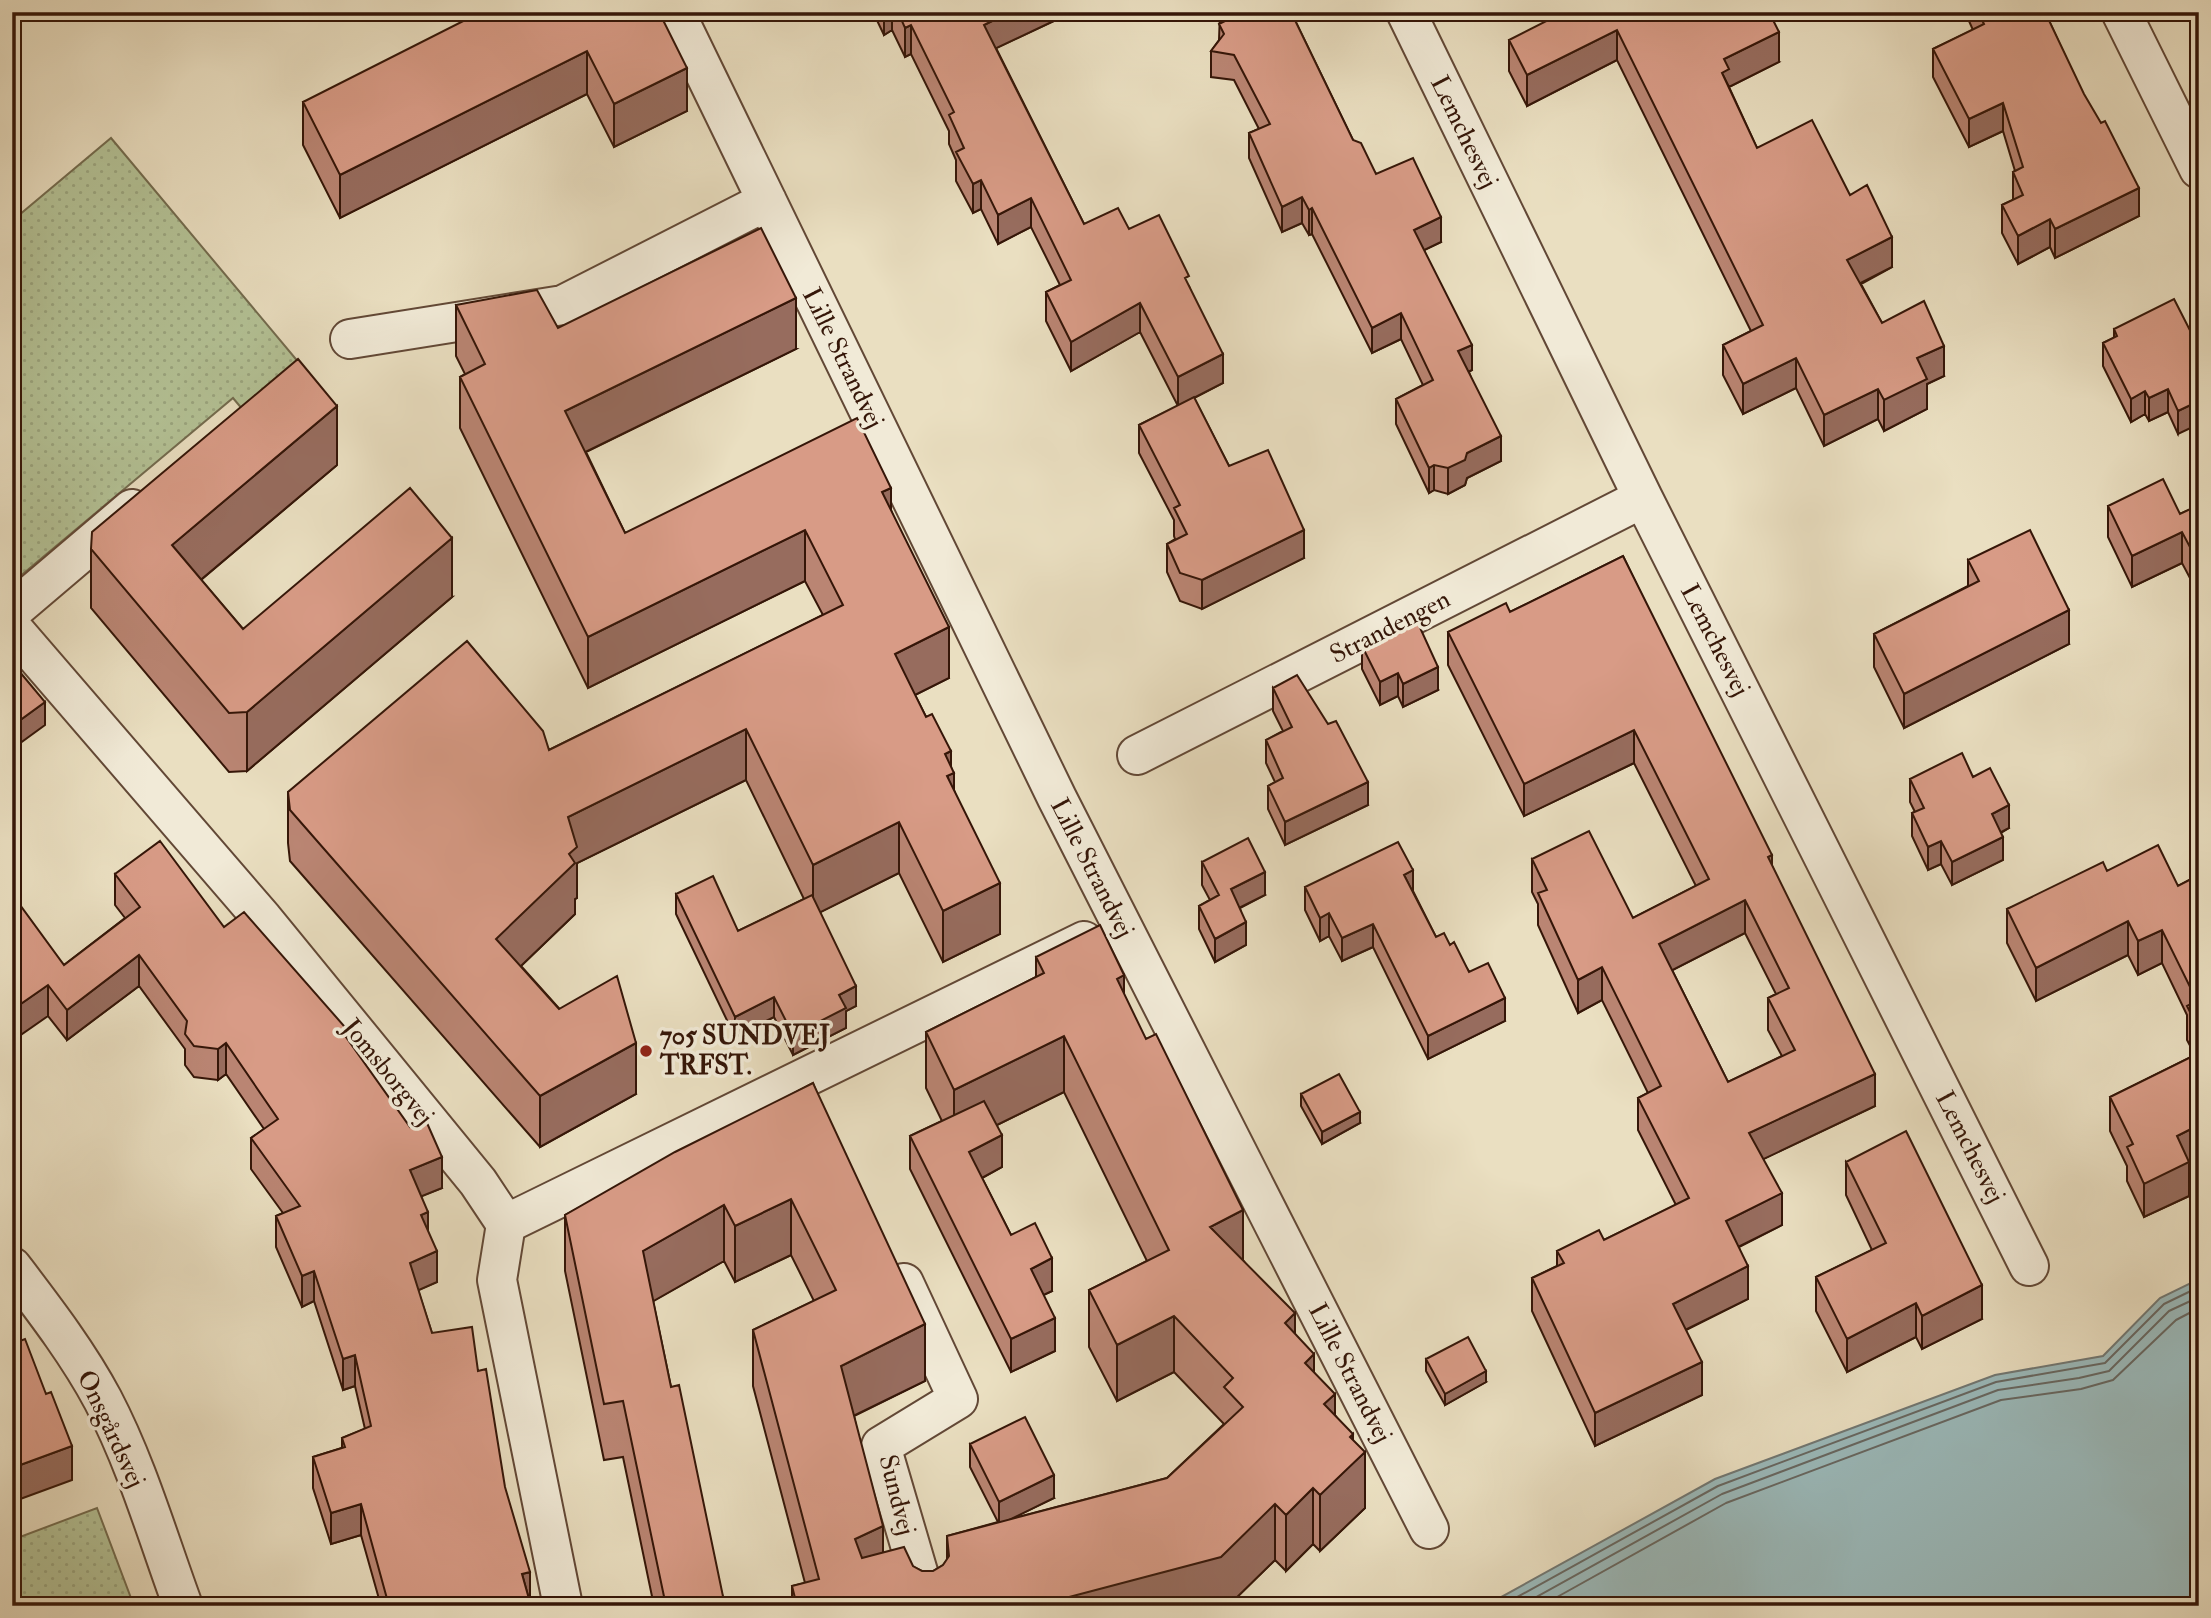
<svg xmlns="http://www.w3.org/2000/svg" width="2211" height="1618" font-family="'IM FELL Double Pica',serif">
<defs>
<pattern id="park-dots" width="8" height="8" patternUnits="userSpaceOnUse" patternTransform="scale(1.75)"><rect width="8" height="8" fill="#b4c296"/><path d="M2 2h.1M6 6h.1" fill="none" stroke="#9ba680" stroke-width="1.8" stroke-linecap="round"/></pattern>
</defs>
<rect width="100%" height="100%" fill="#eadfc1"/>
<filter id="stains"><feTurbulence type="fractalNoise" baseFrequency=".00286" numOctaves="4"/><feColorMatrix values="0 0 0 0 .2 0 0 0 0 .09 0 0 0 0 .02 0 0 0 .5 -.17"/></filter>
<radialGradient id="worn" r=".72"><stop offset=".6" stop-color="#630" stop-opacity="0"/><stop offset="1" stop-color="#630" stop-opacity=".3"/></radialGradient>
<path fill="url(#park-dots)" stroke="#746c4f" stroke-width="2" d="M111 138 310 376 254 423 233 398 12 583V221Z
M97 1508 134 1606H12V1540Z"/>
<path fill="#9bbabb" stroke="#727873" stroke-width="2" d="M2199 1279V1606H1485L1715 1479 1995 1375 2103 1356 2160 1298Z"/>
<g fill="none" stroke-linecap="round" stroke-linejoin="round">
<path stroke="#686862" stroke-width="2" d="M1501 1606 1718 1486 1996 1382 2105 1363 2164 1304 2199 1287
M1520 1606 1722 1494 1998 1390 2079 1378 2109 1371 2169 1311 2199 1297
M1541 1606 1726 1503 2001 1400 2081 1389 2113 1380 2176 1320 2199 1308"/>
<g stroke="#624836" stroke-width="42">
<path id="minor" d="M675 12 1057 798 1429 1529
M1406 12 1643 498 2029 1266
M2121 12 2199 169
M350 339 563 305 767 201
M12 611 132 509
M12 628 263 919 478 1182 506 1224 497 1280 563 1606
M1137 755 1643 498
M506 1224 1084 941
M12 1267C44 1309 78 1353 103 1400 137 1465 158 1538 183 1606
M904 1283 958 1399 881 1446 928 1606"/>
</g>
<use href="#minor" stroke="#f1ead7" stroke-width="38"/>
</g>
<path fill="#ba8573" stroke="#351608" stroke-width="2" fill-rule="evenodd" d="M659 12 687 111 614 147 587 94 340 218 303 145V102Z
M873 12H1060V18L996 48 1084 224 1129 229 1189 286 1223 383 1194 398 1229 466 1304 558 1202 609 1180 601 1167 572V544L1175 539 1174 536V520L1139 453V425L1178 406 1140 332 1071 371 1046 321V292L1060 285 1031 227 998 244 981 209 973 213 956 181V160L949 144V131L911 54 905 57 892 30 884 35Z
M1220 12H1291L1353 140 1376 174 1441 242 1424 250 1472 370 1469 372 1501 461 1467 478 1465 485 1448 494 1434 490 1429 493 1396 424V399L1423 385 1401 339 1372 353 1312 234 1309 235 1302 223 1282 232 1249 158V133L1259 129 1234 80 1211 77V51L1219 40Z
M1965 12H2045L2139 216 2055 258 2050 247 2018 264 2002 233V205L2013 200V172L2015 171 2003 131 1969 147 1933 77V49L1973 30Z
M1656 16 1779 62 1729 87 1757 148 1850 195 1892 267 1861 284 1882 323 1944 376 1927 384V409L1884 431 1878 419 1824 446 1796 388 1743 414 1723 375V345L1751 331 1617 60 1527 106 1509 71V40Z
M456 305 558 328 796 349 586 452 625 533 891 510 949 678 915 695 951 766 954 790 1000 934 943 962 899 873 820 912 856 1006 846 1011V1028L793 1055 774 1017 735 1037 676 914V894L738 931 804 899 746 780 577 863V898L575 899V914L521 966 636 1094 540 1147 290 861 288 843V792L549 750 823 615 805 581 588 688 460 428V377L465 374 456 356Z
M2114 329 2199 348 2178 434 2168 412 2149 421 2145 414 2131 422 2103 366V343L2114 338Z
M337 465 201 580 243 629 452 597 247 771 229 772 91 608V549Z
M2199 505V595L2182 563 2132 587 2108 537V506L2180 514Z
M1623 556 1772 866 1875 1106 1763 1159 1782 1225 1739 1247 1748 1299 1686 1330 1702 1395 1595 1446 1532 1311V1278L1557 1266V1251L1604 1240 1676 1205 1638 1130V1098L1648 1093 1602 1000 1578 1013 1538 925V904L1532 892V859L1633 918 1696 886 1634 763 1524 816 1448 665V632L1510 612ZM1745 933 1776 994 1768 998V1030L1782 1056 1728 1082 1672 970Z
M1968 560 2069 644 1904 728 1874 667V634L1968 586Z
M1362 646 1438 690 1403 707 1398 696 1380 705 1362 669Z
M1273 688 1368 805 1285 845 1268 809V786L1275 782 1266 763V740L1283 731 1273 711Z
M1973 777 2009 828 2001 833 2003 860 1952 885 1941 864 1928 870 1912 836V813L1915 812 1910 802V779Z
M1202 862 1265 895 1240 908 1246 945 1215 962 1199 929V906L1210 900 1202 885Z
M2107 871 2178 886 2199 875V1158L2189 1164V1196L2144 1217 2127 1181V1166L2110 1131V1097L2195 1055 2187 1040V1015L2162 963 2138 975 2128 955 2036 1001 2007 943V909Z
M115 874 224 927 351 1043 442 1188 421 1196 437 1282 418 1290 432 1333 478 1371 531 1606H381L361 1535 331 1544 313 1488V1457L342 1448V1438L365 1429 355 1386 343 1390 314 1301 302 1307 276 1247V1216L283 1213 251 1169V1138L264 1129 226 1074 218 1080 194 1077 185 1065V1049L139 986 67 1040 48 1016 12 911 64 965 125 918 115 905Z
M1305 887 1413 891 1436 937 1450 945 1505 1021 1428 1059 1373 947 1342 961 1329 936 1320 941 1305 910Z
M1036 957 1124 995 1243 1260 1295 1334 1335 1415 1353 1441 1365 1508 1320 1551 1313 1544 1286 1571 1275 1560 1228 1606H792V1586L805 1583 753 1386V1330L814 1301 791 1255 735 1282 724 1261 653 1301 671 1387 725 1606H654L623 1457 604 1460 565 1271V1215L813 1083 925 1381 854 1416 883 1553 922 1571H933L943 1565 947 1560V1536L998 1522 970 1467V1444L1054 1498 1010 1519 1167 1478 1224 1424 1174 1372 1117 1401 1089 1347V1290L1147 1261 1064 1092 997 1125 1002 1167 982 1178 1011 1235 1052 1291 1043 1295 1055 1351 1011 1372 910 1169V1136L942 1121 926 1088V1032L1036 977Z
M1301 1094 1360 1123 1322 1144 1301 1106Z
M1846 1162 1982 1319 1922 1349 1916 1337 1847 1372 1816 1311V1277L1872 1250 1846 1195Z
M1426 1359 1486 1382 1445 1405 1426 1371Z"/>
<path fill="#976c5e" stroke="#351608" stroke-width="2" d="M884 12H892V30L884 35Z
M1010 12H1060V18L984 54V25Z
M911 25V54L905 57V28Z
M1617 30V60L1527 106V75Z
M1779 32V62L1729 87 1722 73 1724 59Z
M587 51V94L340 218V175Z
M687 68V111L614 147V104Z
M2003 103V131L1969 147V119Z
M981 180V209L973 213V184Z
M2139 188V216L2055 258V229Z
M1302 197V223L1282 232V207Z
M1031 198V227L998 244V215Z
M1312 208V234L1309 235V210Z
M1441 217V242L1414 255V230Z
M2050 219V247L2018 264V236Z
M1892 237V267L1847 290V260Z
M796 298V349L565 462V411Z
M1140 303V332L1071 371V342Z
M1401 313V339L1372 353V328Z
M1472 345V370L1458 377V351Z
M1944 346V376L1927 384V409L1884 431V400L1917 358Z
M1223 354V383L1178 406V377Z
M1796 358V388L1743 414V384Z
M1878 389V419L1824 446V415Z
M2168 389V412L2149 421V398Z
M2145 391V414L2131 422V399Z
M2199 401V424L2178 434V411Z
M337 406V465L172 604V545Z
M1501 436V461L1467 478 1465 485 1448 494V468L1467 453Z
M1434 465V490L1429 493V468Z
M891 488V539L882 492Z
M805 530V581L588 688V637Z
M1304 530V558L1202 609V580Z
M2182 532V563L2132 587V556Z
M452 538V597L247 771V712Z
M2069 610V644L1904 728V694Z
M949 627V678L895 705V654Z
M1438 667V690L1403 707V684Z
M1398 673V696L1380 705V682Z
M45 702V725L12 749V726Z
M746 729V780L577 863V898L575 899V914L496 990V939L568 817Z
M1634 730V763L1524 816V784Z
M951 751V774L954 773V824L945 754Z
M1368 782V805L1285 845V822Z
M2009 805V828L1992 837V814Z
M899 822V873L813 916V865Z
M2003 837V860L1952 885V862Z
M1941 841V864L1928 870V847Z
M1772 855V887L1768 857Z
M1413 870V893L1404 875Z
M1265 872V895L1231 912V889Z
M1000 883V934L943 962V911Z
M1745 900V933L1659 977V944Z
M1329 913V936L1320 941V918Z
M2128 921V955L2036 1001V968Z
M1246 922V945L1215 962V939Z
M1373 924V947L1342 961V938Z
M2162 930V963L2138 975V941Z
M139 955V986L67 1040V1010Z
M1602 967V1000L1578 1013V980Z
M1124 975V1031L1117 979Z
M48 985V1016L12 1041V1010Z
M856 986V1006L846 1011V1028L793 1055V1035L839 995Z
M774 997V1017L735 1037V1017Z
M1505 998V1021L1428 1059V1036Z
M1064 1036V1092L954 1146V1090Z
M226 1043V1074L218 1080V1049Z
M636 1043V1094L540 1147V1096Z
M1875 1074V1106L1749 1166V1133Z
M1360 1112V1123L1322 1144V1132Z
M2199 1125V1158L2189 1164V1196L2144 1217V1184L2177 1136Z
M1002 1135V1167L969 1185V1152Z
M442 1157V1188L410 1201V1170Z
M1782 1193V1225L1726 1253V1221Z
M791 1199V1255L735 1282V1226Z
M724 1205V1261L643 1307V1251Z
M1243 1210V1266L1210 1227Z
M428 1212V1243L421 1215Z
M437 1251V1282L410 1294V1263Z
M1052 1258V1291L1031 1301V1269Z
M1748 1266V1299L1673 1336V1304Z
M314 1271V1301L302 1307V1276Z
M1982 1285V1319L1922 1349V1316Z
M1916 1303V1337L1847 1372V1339Z
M1295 1313V1369L1285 1323Z
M1174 1316V1372L1117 1401V1345Z
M1055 1318V1351L1011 1372V1339Z
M925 1324V1381L841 1422V1366Z
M1314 1354V1410L1305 1363Z
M355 1355V1386L343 1390V1359Z
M1702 1362V1395L1595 1446V1413Z
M1486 1371V1382L1445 1405V1394Z
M1335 1394V1450L1324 1404Z
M1353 1434V1463L1365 1452V1508L1320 1551V1495L1350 1437Z
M72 1446V1480L12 1502V1468Z
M1054 1475V1498L999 1525V1502Z
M1313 1488V1544L1286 1571V1515Z
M361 1504V1535L331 1544V1513Z
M1275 1504V1560L1228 1606H1035Z
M883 1526V1582L855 1596V1539Z
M530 1572V1603L522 1574Z"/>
<path fill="#d89b86" stroke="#351608" stroke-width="2" fill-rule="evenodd" d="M481 12H659L687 68 614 104 587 51 340 175 303 102Z
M898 12H1010L984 25 1084 224 1118 208 1129 229 1159 215 1189 276 1185 278 1223 354 1178 377 1140 303 1071 342 1046 292 1071 280 1031 198 998 215 981 180 973 184 956 152 964 148 949 115 954 112 911 25 905 28Z
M1223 12H1291L1353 140 1361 143 1376 174 1413 158 1441 217 1414 230 1472 345 1458 351 1501 436 1467 453 1465 460 1448 468 1434 465 1429 468 1396 399 1433 380 1401 313 1372 328 1312 208 1309 210 1302 197 1282 207 1249 133 1270 124 1234 55 1211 51 1224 34 1219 24 1227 20Z
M1564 12H1654L1656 16 1661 12H1769L1779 32 1724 59 1729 69 1722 73 1757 148 1812 120 1850 195 1867 185 1892 237 1847 260 1882 323 1924 301 1944 346 1917 358 1927 379 1884 400 1878 389 1824 415 1796 358 1743 384 1723 345 1763 325 1617 30 1527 75 1509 40Z
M1978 12H2045L2084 94 2101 123 2105 121 2139 188 2055 229 2050 219 2018 236 2002 205 2023 195 2013 172 2023 167 2003 103 1969 119 1933 49 1984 24Z
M761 228 796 298 565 411 625 533 857 418 891 488 882 492 949 627 895 654 926 717 932 714 951 751 945 754 954 773 947 776 1000 883 943 911 899 822 813 865 746 729 568 817 577 847 569 854 575 863 496 939 559 1009 617 976 636 1043 540 1096 290 810 288 792 467 641 543 731 549 750 843 605 805 530 588 637 460 377 485 364 456 305 537 290 558 328Z
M2174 299 2199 348V401L2178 411 2168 389 2149 398 2145 391 2131 399 2103 343 2117 336 2114 329Z
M298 359 337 406 172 545 243 629 410 488 452 538 247 712 229 713 91 549 92 532Z
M1194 397 1229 466 1268 450 1304 530 1202 580 1180 573 1167 544 1187 534 1174 508 1180 505 1139 425Z
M2163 479 2180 514 2199 505V564L2182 532 2132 556 2108 506Z
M2030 530 2069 610 1904 694 1874 634 1979 581 1968 560Z
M1623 556 1772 855 1768 857 1875 1074 1749 1133 1782 1193 1726 1221 1748 1266 1673 1304 1702 1362 1595 1413 1532 1278 1564 1263 1557 1251 1599 1230 1604 1240 1689 1198 1638 1098 1661 1086 1602 967 1578 980 1538 893 1547 890 1532 859 1589 831 1633 918 1709 879 1634 730 1524 784 1448 632 1506 603 1510 612ZM1745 900 1789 988 1768 998 1795 1050 1728 1082 1659 944Z
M1417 621 1438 667 1403 684 1398 673 1380 682 1362 646Z
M14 665 45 702 12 726V667Z
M1297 675 1328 724 1336 721 1368 782 1285 822 1268 786 1283 778 1266 740 1292 727 1273 688Z
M1962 753 1973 777 1990 768 2009 805 1992 814 2003 837 1952 862 1941 841 1928 847 1912 813 1924 808 1910 779Z
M1248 838 1265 872 1231 889 1246 922 1215 939 1199 906 1219 895 1202 862Z
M160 841 224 927 244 912 351 1034 346 1037 410 1127 427 1123 442 1157 410 1170 428 1212 421 1215 437 1251 410 1263 432 1333 472 1327 478 1371 486 1369 505 1487 530 1572 522 1574 531 1606H389L361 1504 331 1513 313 1457 345 1447 342 1438 371 1426 355 1355 343 1359 314 1271 302 1276 276 1216 300 1206 251 1138 278 1119 226 1043 218 1049 194 1046 185 1034 187 1021 139 955 67 1010 48 985 12 1010V911L20 905 64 965 140 907 115 874Z
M1398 842 1413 870 1404 875 1436 937 1444 933 1450 945 1454 942 1469 972 1488 963 1505 998 1428 1036 1373 924 1342 938 1329 913 1320 918 1305 887Z
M2158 845 2178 886 2199 875V1030L2187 1006 2197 1001 2162 930 2138 941 2128 921 2036 968 2007 909 2103 862 2107 871Z
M713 876 738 931 812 895 856 986 839 995 846 1008 793 1035 774 997 735 1017 676 894Z
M1100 925 1124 975 1117 979 1146 1039 1156 1034 1243 1210 1210 1227 1295 1313 1285 1323 1314 1354 1305 1363 1335 1394 1324 1404 1353 1434 1350 1437 1365 1452 1320 1495 1313 1488 1286 1515 1275 1504 1221 1557 1035 1606H797L792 1586 819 1579 753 1330 836 1290 791 1199 735 1226 724 1205 643 1251 671 1387 679 1385 725 1606H666L623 1401 604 1404 565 1215 675 1152 813 1083 925 1324 841 1366 883 1526 855 1539 862 1558 904 1547 913 1566 922 1571H933L943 1565 949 1556 947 1536 1167 1478 1243 1407 1224 1387 1233 1378 1174 1316 1117 1345 1089 1290 1169 1250 1064 1036 954 1090 926 1032 1044 973 1036 957Z
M2199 1053V1125L2177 1136 2189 1162 2144 1184 2127 1147 2133 1144 2110 1097Z
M1339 1074 1360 1112 1322 1132 1301 1094Z
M984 1101 1002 1135 969 1152 1011 1235 1035 1223 1052 1258 1031 1269 1055 1318 1011 1339 910 1136Z
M1906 1131 1982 1285 1922 1316 1916 1303 1847 1339 1816 1277 1886 1243 1846 1162Z
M1468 1337 1486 1371 1445 1394 1426 1359Z
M25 1339 46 1394 51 1392 72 1446 12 1468V1344Z
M1025 1417 1054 1475 999 1502 970 1444Z"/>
<circle fill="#8f2418" stroke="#f1ead7" stroke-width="2.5" cx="646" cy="1051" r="7"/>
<g text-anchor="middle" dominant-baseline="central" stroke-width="7" stroke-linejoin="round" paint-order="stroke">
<g font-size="26" fill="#351608" stroke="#f1ead7">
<text transform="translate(1464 132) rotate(64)">Lemchesvej</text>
<text transform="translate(843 358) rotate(64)">Lille Strandvej</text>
<text transform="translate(1390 627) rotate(-27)">Strandengen</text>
<text transform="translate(1715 640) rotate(63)">Lemchesvej</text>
<text transform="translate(1092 868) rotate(63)">Lille Strandvej</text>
<text transform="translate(388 1072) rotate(51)">Jomsborgvej</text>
<text transform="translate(1970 1147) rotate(63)">Lemchesvej</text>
<text transform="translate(1350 1373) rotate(63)">Lille Strandvej</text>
<text transform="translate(111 1429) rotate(65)">Onsgårdsvej</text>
<text transform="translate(897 1495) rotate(76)">Sundvej</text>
</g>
<g font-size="26" font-weight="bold" fill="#351608" stroke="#f1ead7" text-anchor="start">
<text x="660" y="1036">705 SUNDVEJ<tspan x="660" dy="30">TRFST.</tspan></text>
</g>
</g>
<rect width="2211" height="1618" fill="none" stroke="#eadfc1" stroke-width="42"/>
<rect x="14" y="14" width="2183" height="1590" fill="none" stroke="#351608" stroke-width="3.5"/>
<rect x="21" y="21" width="2169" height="1576" fill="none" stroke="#351608" stroke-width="2"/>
<rect width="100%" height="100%" filter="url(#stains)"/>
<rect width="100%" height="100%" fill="url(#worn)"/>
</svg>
